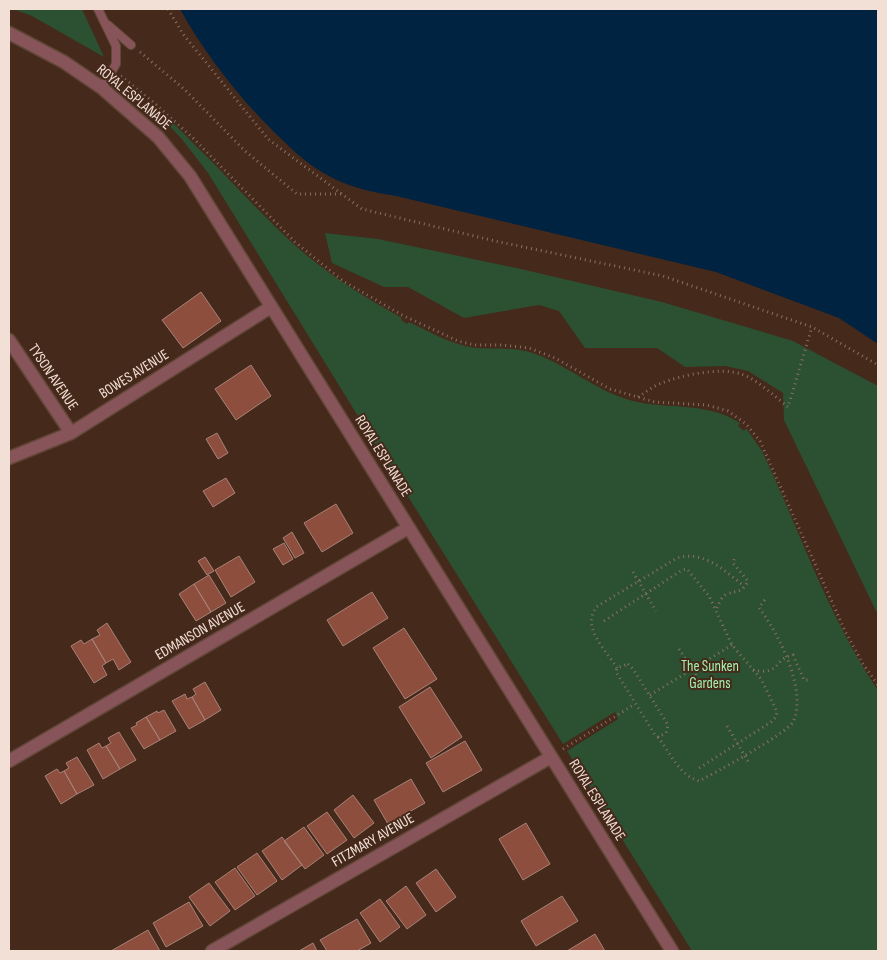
<svg xmlns="http://www.w3.org/2000/svg" width="887" height="960" font-family="'Sofia Sans Condensed',sans-serif">
<rect width="100%" height="100%" fill="#45291a"/>
<path fill="#2c5032" d="M13 9H82L104 57 32 16Z
M153 107C170 118 184 134 198 148 228 177 256 209 286 237 321 270 360 295 402 318L401 320 407 324 409 322C430 332 452 345 476 348 495 349 515 347 533 353 568 365 597 392 633 401 671 410 705 401 740 423L738 426 744 431 746 428 762 451C800 531 828 617 878 690V951H692L567 751 618 719 615 712 563 744 377 447 208 173 181 138 152 108Z
M325 233 378 239 521 269 662 302 793 341 878 386V615L784 420 783 393 748 371 725 366 685 367 657 348H585L559 311 539 305 464 318 408 287H384L332 263Z"/>
<path fill="#002342" d="M180 9H878V344L839 318 716 272 396 196C368 192 341 185 317 169 301 159 288 145 274 132 237 95 205 54 180 9Z"/>
<path fill="#8d4e3e" stroke="#a88279" d="M201 292 221 321 183 348 162 320Z
M251 365 271 396 236 420 215 389Z
M217 433 228 453 218 459 206 439Z
M226 478 235 493 213 507 203 491Z
M336 504 353 533 322 552 304 523Z
M292 532 304 553 295 558 283 538Z
M284 543 293 559 283 565 273 549Z
M239 556 255 582 231 597 215 570Z
M205 557 214 571 207 575 198 561Z
M209 575 226 603 211 612 194 584Z
M194 584 211 612 196 621 179 594Z
M372 592 388 618 343 646 327 620Z
M107 623 131 662 119 670 113 659 106 663 92 639 100 635 97 630Z
M404 628 437 679 405 699 373 648Z
M92 639 106 663 102 666 107 675 94 683 71 646 81 640 84 644Z
M205 682 221 710 205 720 192 697 196 694 193 689Z
M430 687 462 737 431 758 399 707Z
M185 694 187 699 192 697 205 720 189 729 172 701Z
M164 710 176 731 160 740 146 717 157 711 158 713Z
M146 717 160 740 144 749 131 728 137 725 136 723Z
M119 732 136 760 120 769 106 746 111 743 108 738Z
M465 741 482 770 443 792 426 763Z
M99 743 102 748 106 746 120 769 103 779 87 750Z
M77 757 94 785 77 794 64 771 69 768 66 763Z
M57 769 60 773 64 771 77 794 61 804 45 776Z
M411 779 425 803 388 824 374 800Z
M353 795 374 823 354 838 334 810Z
M327 812 347 840 327 854 307 826Z
M526 823 550 864 523 880 499 839Z
M304 827 324 855 305 869 284 841Z
M282 837 302 865 282 880 262 851Z
M257 853 277 881 257 895 237 867Z
M235 868 255 896 235 910 215 882Z
M436 869 456 897 436 912 416 883Z
M209 883 230 911 210 926 189 897Z
M406 886 426 915 407 929 386 901Z
M562 896 578 921 536 946 521 921Z
M380 899 400 927 380 942 360 913Z
M189 902 203 926 166 947 153 923Z
M357 919 371 943 357 951H327L320 940Z
M148 930 160 951H111Z
M595 934 605 951H567Z
M313 943 317 951H299Z"/>
<g fill="none" stroke-linecap="round" stroke-linejoin="round">
<g stroke="#614638" stroke-width="10">
<path id="service" d="M98 9 116 46V64L102 88
M108 25 131 45"/>
</g>
<g stroke="#614638" stroke-width="15">
<path id="minor" d="M9 33 64 62 102 88 158 137 190 176 672 951
M9 340 71 433
M9 458 71 433 271 307
M9 761 408 528
M212 951 551 757"/>
</g>
<path stroke="#897164" stroke-width="3" stroke-dasharray="1 4" stroke-linecap="butt" d="M168 9 183 34 268 139 362 209 495 241 663 276 812 327 878 365
M140 52 184 89 245 151 297 194H341
M121 76 152 101 193 138 295 242 343 281 402 315 458 341 475 345H502L529 348 555 358 610 389 655 402 707 405 728 411 746 424 760 441 845 631 863 664 878 685
M638 397C646 392 653 386 662 383 681 375 721 367 741 374 757 379 775 397 788 407L812 327
M633 572 656 611
M717 608C719 603 722 596 727 594 738 590 742 593 748 581L733 563 735 557
M604 621 682 570 687 569 709 596 732 645 761 679 777 712 776 717 771 722 696 770
M679 649 705 689
M628 664 633 669 668 725 666 733 658 737 655 735 616 672 617 668Z
M617 668C609 655 595 641 592 626 590 619 593 613 596 607L677 558C704 550 725 571 744 586
M753 670C781 676 773 659 793 655L804 680H810
M650 695 732 645
M727 726 749 763
M658 737C670 753 680 776 699 781 715 773 786 734 793 722 808 691 778 632 759 608L766 598
M563 749 635 704"/>
<use href="#service" stroke="#875559" stroke-width="8"/>
<use href="#minor" stroke="#875559" stroke-width="12"/>
</g>
<g text-anchor="middle" dominant-baseline="central" stroke-width="4" stroke-linejoin="round" paint-order="stroke">
<g font-size="15" fill="#f2dfd6" stroke="#45291a">
<text transform="translate(134 97) rotate(40)">ROYAL ESPLANADE</text>
<text transform="translate(134 374) rotate(-32)">BOWES AVENUE</text>
<text transform="translate(53 377) rotate(56)">TYSON AVENUE</text>
<text transform="translate(383 456) rotate(58)">ROYAL ESPLANADE</text>
<text transform="translate(200 631) rotate(-30)">EDMANSON AVENUE</text>
<text transform="translate(597 800) rotate(58)">ROYAL ESPLANADE</text>
<text transform="translate(373 840) rotate(-30)">FITZMARY AVENUE</text>
</g>
<g font-size="15" fill="#a3f1ae" stroke="#45291a">
<text x="710" y="666">The Sunken<tspan x="710" dy="17">Gardens</tspan></text>
</g>
</g>
<rect width="887" height="960" fill="none" stroke="#f2dfd6" stroke-width="20"/>
</svg>
